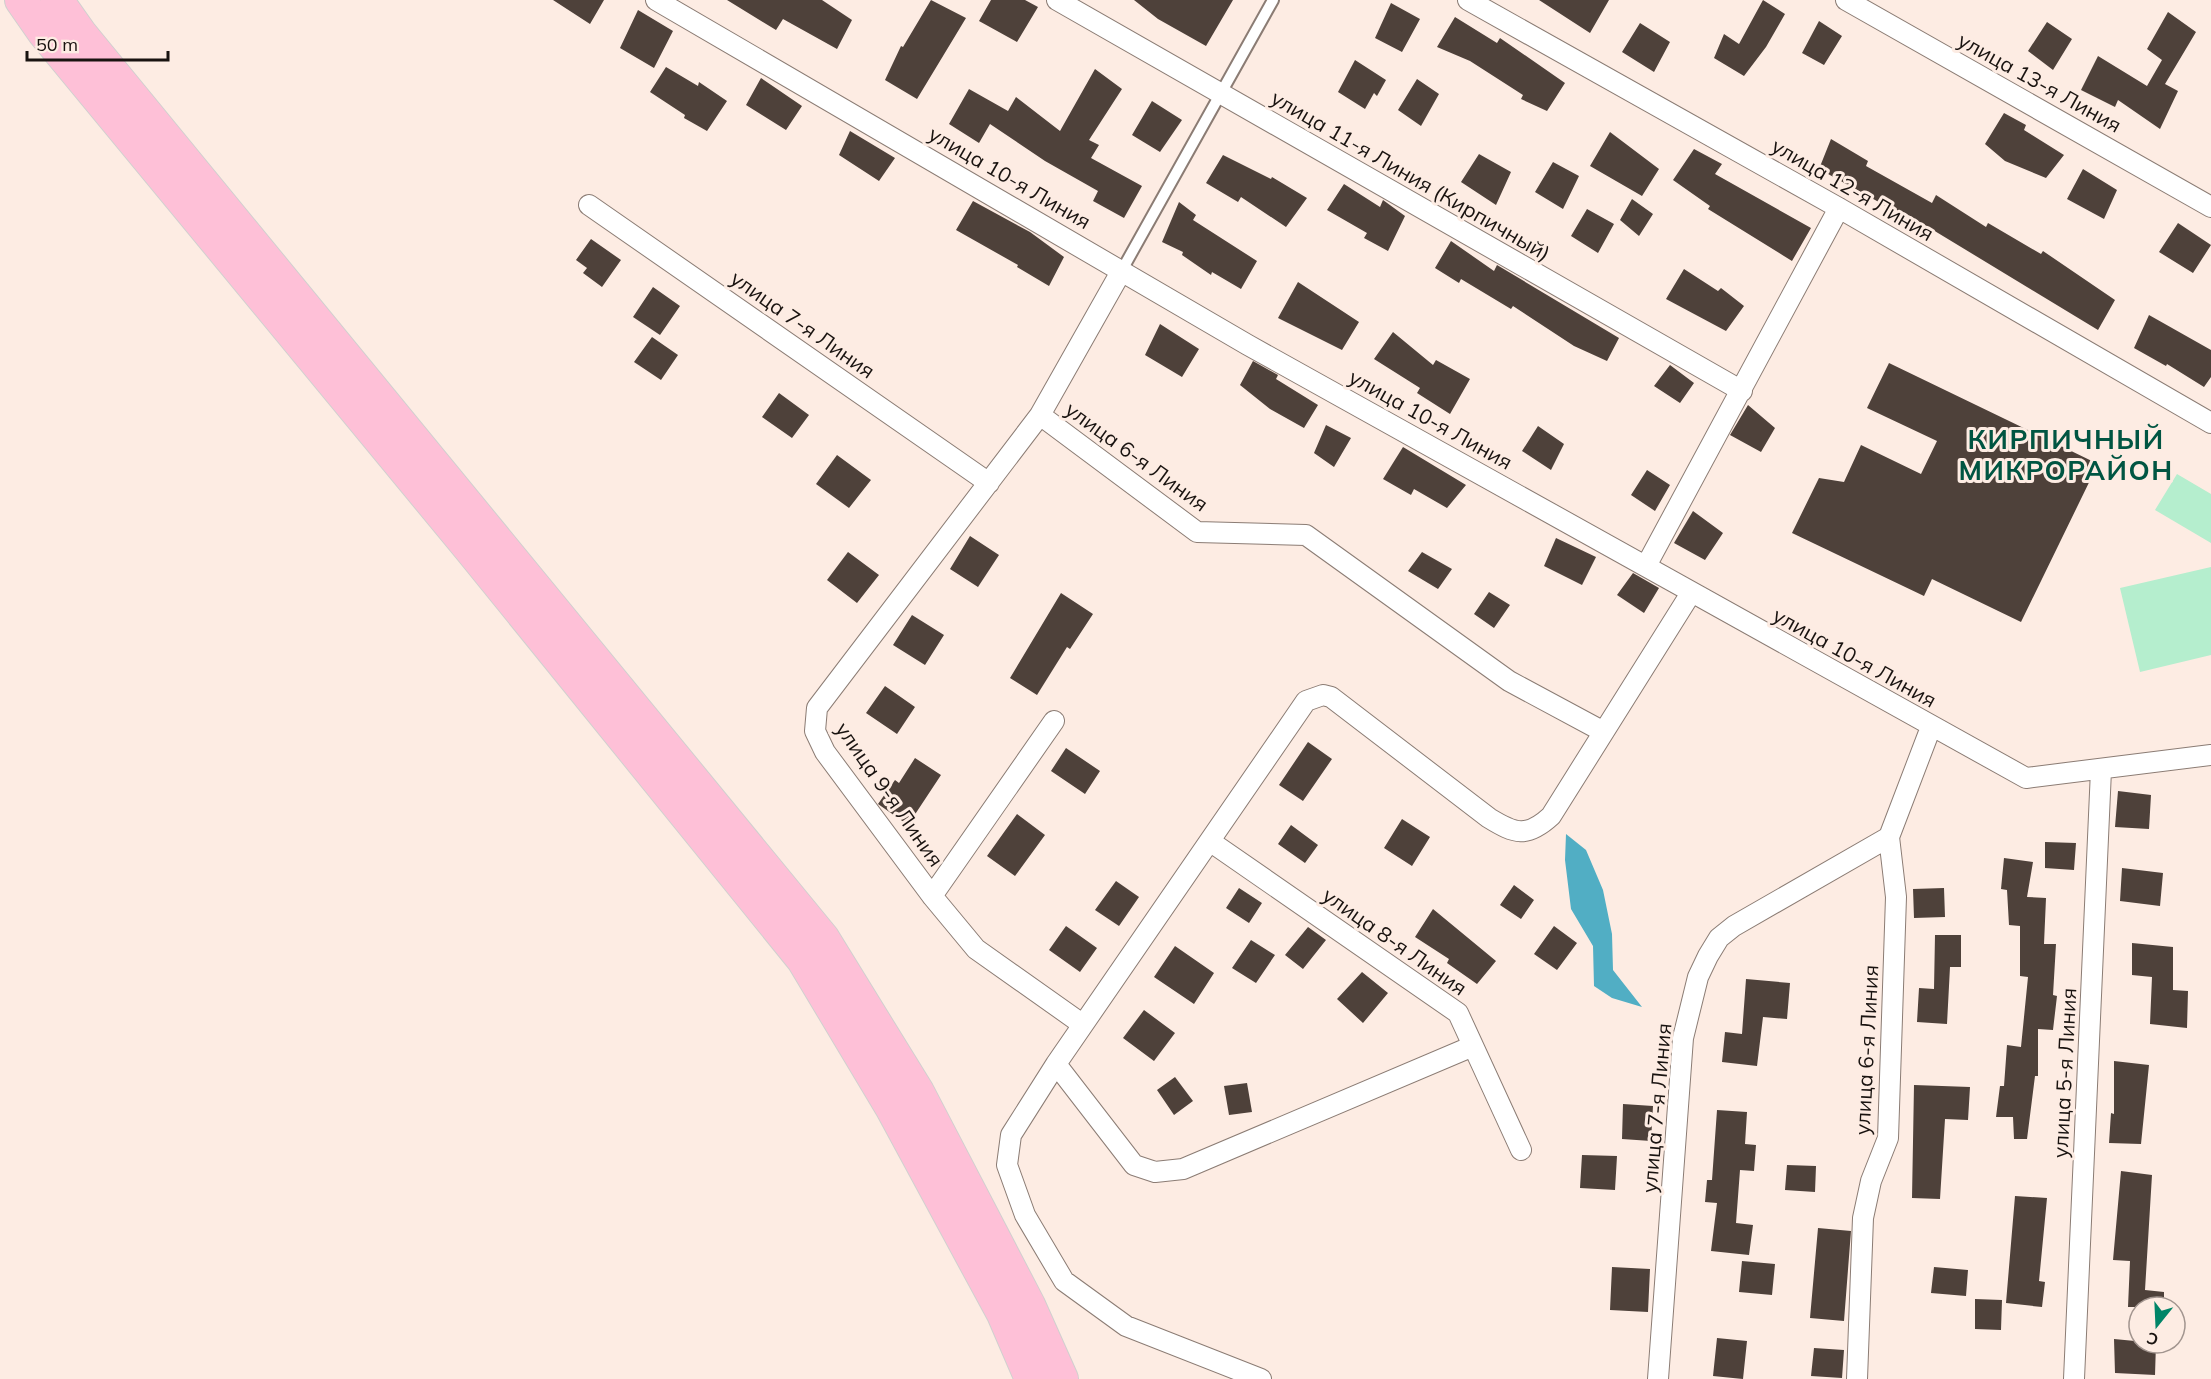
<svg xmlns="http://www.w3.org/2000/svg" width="2211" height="1379" font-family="Mulish,sans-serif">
<rect width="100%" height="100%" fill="#fdece3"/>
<path fill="#b5eece" d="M2177 474 2211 494V543L2155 510Z
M2211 567V655L2140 672 2120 588Z"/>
<path fill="#51aec4" d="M1566 834 1586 850 1603 890 1612 934 1613 970 1642 1007 1612 998 1594 986 1593 946 1571 909 1565 860Z"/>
<path fill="#4e413a" d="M553 0H604L590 24Z
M727 0H822L852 20 837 49 783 19 776 30Z
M931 0 966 18 917 99 885 80 901 46 903 47Z
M991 0H1025L1038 7 1017 42 979 21Z
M1134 0H1233L1206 46 1158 19Z
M1539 0H1609L1590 33Z
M1763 0 1785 14 1766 47 1744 76 1714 58 1724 34 1739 44Z
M1391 3 1420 19 1402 52 1375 38Z
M638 10 673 31 654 68 620 48Z
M2168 12 2196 32 2165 84 2178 91 2160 129 2118 100 2115 107 2081 90 2098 56 2147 86 2162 60 2147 49Z
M1455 17 1497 43 1500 38 1565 83 1547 111 1521 99 1523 95 1470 61 1437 47Z
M1819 21 1842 36 1824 65 1802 53Z
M2047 22 2072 39 2053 70 2028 51Z
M1640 23 1670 42 1654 72 1622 52Z
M1355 60 1386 80 1377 96 1374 93 1365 109 1338 92Z
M666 67 698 86 699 82 727 101 707 131 684 118 685 115 650 92Z
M1095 69 1122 89 1089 140 1099 145 1091 158 1142 186 1124 218 1093 201 1098 191 1045 161 990 124 979 143 949 124 969 89 1008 111 1016 97 1060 131Z
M761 78 802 106 786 130 746 105Z
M1417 79 1439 94 1421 126 1398 110Z
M1152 101 1182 120 1160 152 1132 135Z
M2004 113 2026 125 2024 130 2064 155 2046 178 2005 161 1985 144Z
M850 131 895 158 879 181 839 155Z
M1610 132 1659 169 1642 196 1590 166Z
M1831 139 1868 161 1866 166 1932 203 1936 195 1986 227 1988 223 2041 254 2043 251 2115 300 2098 330 1905 213 1904 216 1819 169Z
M1694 149 1722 164 1715 174 1811 228 1792 261 1708 209 1710 206 1673 180Z
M1479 154 1511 172 1496 205 1461 182Z
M1223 155 1271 179 1272 177 1307 198 1286 227 1241 197 1238 202 1206 183Z
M1553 162 1579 176 1563 209 1535 192Z
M2083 169 2117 190 2104 219 2067 199Z
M1344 184 1380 207 1383 200 1405 216 1388 251 1364 238 1367 233 1327 210Z
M1632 199 1653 214 1639 236 1620 220Z
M973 201 1030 232 1064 257 1049 286 1017 267 1018 265 956 230Z
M1179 202 1196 215 1193 220 1257 261 1241 289 1212 272 1211 275 1182 255 1183 252 1162 242Z
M1587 209 1614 224 1598 253 1571 236Z
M2178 223 2211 245 2193 273 2159 252Z
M591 239 621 260 602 287 583 273 587 268 576 260Z
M1451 241 1494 271 1497 265 1619 338 1607 361 1574 346 1513 306 1511 309 1461 279 1459 283 1435 268Z
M1684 269 1718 291 1721 288 1744 306 1726 331 1666 299Z
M1298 282 1359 322 1342 350 1278 318Z
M653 287 680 306 660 335 633 317Z
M2149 315 2211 350V377L2204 387 2167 364 2166 366 2134 348Z
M1160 324 1199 349 1182 377 1145 355Z
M1393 332 1433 365 1436 360 1470 379 1450 414 1417 393 1420 388 1374 359Z
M652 337 678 355 661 380 634 362Z
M1253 361 1278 375 1276 379 1318 405 1304 428 1270 409 1240 385Z
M1889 363 2098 464 2021 622 1932 579 1924 596 1792 533 1819 478 1844 482 1861 445 1921 474 1937 441 1867 408Z
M1670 365 1694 383 1680 403 1654 386Z
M779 393 809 415 792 438 762 417Z
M1748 405 1775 428 1761 452 1730 435Z
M1326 425 1351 438 1334 467 1314 453Z
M1538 426 1564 444 1551 470 1522 451Z
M1403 447 1466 485 1447 508 1414 489 1411 495 1383 479Z
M837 455 871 480 849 508 816 484Z
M1647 470 1670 485 1655 511 1631 495Z
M1693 511 1723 533 1705 560 1674 543Z
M970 536 999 555 978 587 950 569Z
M1556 538 1596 557 1582 585 1544 566Z
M848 552 879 575 857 603 827 580Z
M1422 552 1452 569 1438 589 1408 571Z
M1633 573 1659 588 1644 613 1617 595Z
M1489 592 1510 605 1494 628 1474 614Z
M1061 593 1093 614 1070 649 1067 647 1037 695 1010 678Z
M912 615 944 635 925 665 893 645Z
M885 686 915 707 897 734 866 713Z
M1308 742 1332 759 1303 801 1279 785Z
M1066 748 1100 771 1085 794 1051 771Z
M915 758 941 775 908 825 878 804 895 780 899 783Z
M2118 791 2151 795 2149 829 2115 827Z
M1017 814 1045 835 1015 876 987 856Z
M1402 819 1430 837 1412 866 1384 848Z
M1291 825 1318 845 1305 863 1278 844Z
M2045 842 2076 843 2074 870 2045 868Z
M2004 858 2033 862 2027 897 2046 898 2044 944H2056L2053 995 2057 996 2053 1030 2038 1029V1076H2035L2027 1139H2014L2013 1117H1996L2000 1086H2004L2007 1045 2021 1047 2028 977 2020 976V926L2009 925 2007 890 2001 889Z
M2122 868 2163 873 2160 906 2120 901Z
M1116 881 1139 897 1119 926 1095 910Z
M1514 885 1534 900 1521 919 1500 905Z
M1239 888 1262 903 1249 923 1226 908Z
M1944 888 1945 917 1914 918 1913 889Z
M1433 909 1496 961 1477 984 1447 963 1449 959 1415 937Z
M1066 926 1097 948 1080 972 1049 950Z
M1554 926 1577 943 1557 970 1534 954Z
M1308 927 1326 940 1303 969 1285 955Z
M1935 935H1961V967H1950L1947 1024 1917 1022 1919 988 1934 989Z
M1251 940 1275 955 1256 983 1232 968Z
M2132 943 2173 947V990L2188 991 2187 1028 2150 1024 2152 977 2132 975Z
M1175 946 1214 973 1194 1004 1154 977Z
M1362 972 1388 993 1363 1023 1337 999Z
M1746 979 1790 983 1787 1019 1763 1017 1757 1066 1722 1062 1725 1032 1742 1034Z
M1144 1010 1175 1033 1154 1061 1123 1038Z
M2114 1061 2149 1065 2141 1144 2109 1143 2111 1113 2114 1114Z
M1175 1077 1193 1101 1174 1115 1157 1090Z
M1247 1083 1252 1112 1229 1115 1224 1086Z
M1914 1085 1970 1087 1968 1120 1945 1119 1940 1199 1912 1198Z
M1623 1104 1653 1106 1651 1141 1622 1139Z
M1717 1110 1747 1112 1745 1144 1756 1145 1754 1171 1740 1170 1736 1223 1753 1225 1749 1255 1711 1251 1717 1203 1705 1202 1707 1180H1712Z
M1582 1155 1617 1156 1615 1190 1580 1188Z
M1787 1165 1816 1166 1815 1192 1785 1190Z
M2121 1171 2152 1175 2145 1290 2164 1292V1307H2128L2130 1261 2113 1260Z
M2015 1196 2047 1198 2039 1281 2045 1282 2042 1307 2006 1303Z
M1818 1228 1851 1231 1844 1321 1810 1318Z
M1742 1261 1775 1264 1772 1295 1739 1292Z
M1612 1267 1650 1269 1648 1312 1610 1310Z
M1934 1267 1968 1270 1966 1296 1931 1293Z
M1975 1299 2002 1300 2001 1330 1975 1329Z
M1717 1338 1747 1341 1743 1379 1713 1376Z
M2114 1339 2156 1343 2155 1375 2115 1373Z
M1814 1348 1844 1350 1842 1378 1811 1376Z"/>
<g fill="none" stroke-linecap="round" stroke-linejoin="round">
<g stroke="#8b7c74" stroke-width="14">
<path id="lane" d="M1122 270 1273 0"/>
</g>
<g stroke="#8b7c74" stroke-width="22">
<path id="street" d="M656 0 1248 345 2026 778 2211 755
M1057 0 1742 391
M1468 0 1839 208 2211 423
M1846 0 2211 207
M589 205 989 483
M1122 270 1040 415 1197 532 1306 535 1509 681 1602 731
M1040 415 817 708 815 731 825 752 932 896 976 949 1082 1024
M1646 566 1839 208
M1211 842 1458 1013 1521 1150
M932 896 1054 721
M1473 1046 1183 1169 1155 1172 1134 1165 1056 1064 1306 701 1323 695 1331 697 1489 818C1515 834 1527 838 1551 816L1691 593
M1056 1064 1011 1135 1007 1165 1025 1215 1064 1281 1126 1326 1261 1379
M1658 1379 1683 1038 1698 977 1708 956 1719 938 1734 926 1889 837
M1857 1379 1863 1218 1871 1181 1888 1138 1896 897 1889 837 1931 727
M2074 1379 2101 770"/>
</g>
<g stroke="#d1d0cf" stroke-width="34">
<path id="primary" d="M21 0 44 33 470 549 803 960 891 1107 1003 1314 1031 1379
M57 0 81 34 823 938 918 1092 1029 1305 1062 1379"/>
</g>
<use href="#lane" stroke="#fff" stroke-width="10"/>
<use href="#street" stroke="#fff" stroke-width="20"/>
<use href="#primary" stroke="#fec0d7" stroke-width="32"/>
</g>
<g text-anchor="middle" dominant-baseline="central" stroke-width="6" stroke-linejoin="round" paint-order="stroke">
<g font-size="21" fill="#191310" stroke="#fdece3">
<text transform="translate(2040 82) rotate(29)">улица 13-я Линия</text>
<text transform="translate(1411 175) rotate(30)">улица 11-я Линия (Кирпичный)</text>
<text transform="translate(1010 177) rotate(30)">улица 10-я Линия</text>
<text transform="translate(1853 189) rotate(30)">улица 12-я Линия</text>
<text transform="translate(803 324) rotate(35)">улица 7-я Линия</text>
<text transform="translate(1431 419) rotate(29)">улица 10-я Линия</text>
<text transform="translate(1137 456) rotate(36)">улица 6-я Линия</text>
<text transform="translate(1855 657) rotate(29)">улица 10-я Линия</text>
<text transform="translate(890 794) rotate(55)">улица 9-я Линия</text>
<text transform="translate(1395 941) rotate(35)">улица 8-я Линия</text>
<text transform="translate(1866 1050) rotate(-87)">улица 6-я Линия</text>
<text transform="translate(2064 1073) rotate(-87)">улица 5-я Линия</text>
<text transform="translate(1656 1108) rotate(-85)">улица 7-я Линия</text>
</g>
<g font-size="27" font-weight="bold" letter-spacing="1.5" fill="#005542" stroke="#fdece3">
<text x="2066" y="439">КИРПИЧНЫЙ<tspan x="2066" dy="31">МИКРОРАЙОН</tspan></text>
</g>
</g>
<g transform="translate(2157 1325) rotate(198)"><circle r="28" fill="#fdece3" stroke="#a2958f" stroke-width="1.5"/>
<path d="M0-4.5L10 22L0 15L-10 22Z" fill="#008568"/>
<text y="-9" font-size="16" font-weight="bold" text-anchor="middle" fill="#191310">С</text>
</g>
<path d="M27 51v9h141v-9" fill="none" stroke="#191310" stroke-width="3"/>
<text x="36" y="51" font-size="18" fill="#191310" stroke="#fdece3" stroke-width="4.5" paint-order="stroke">50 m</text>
</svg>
